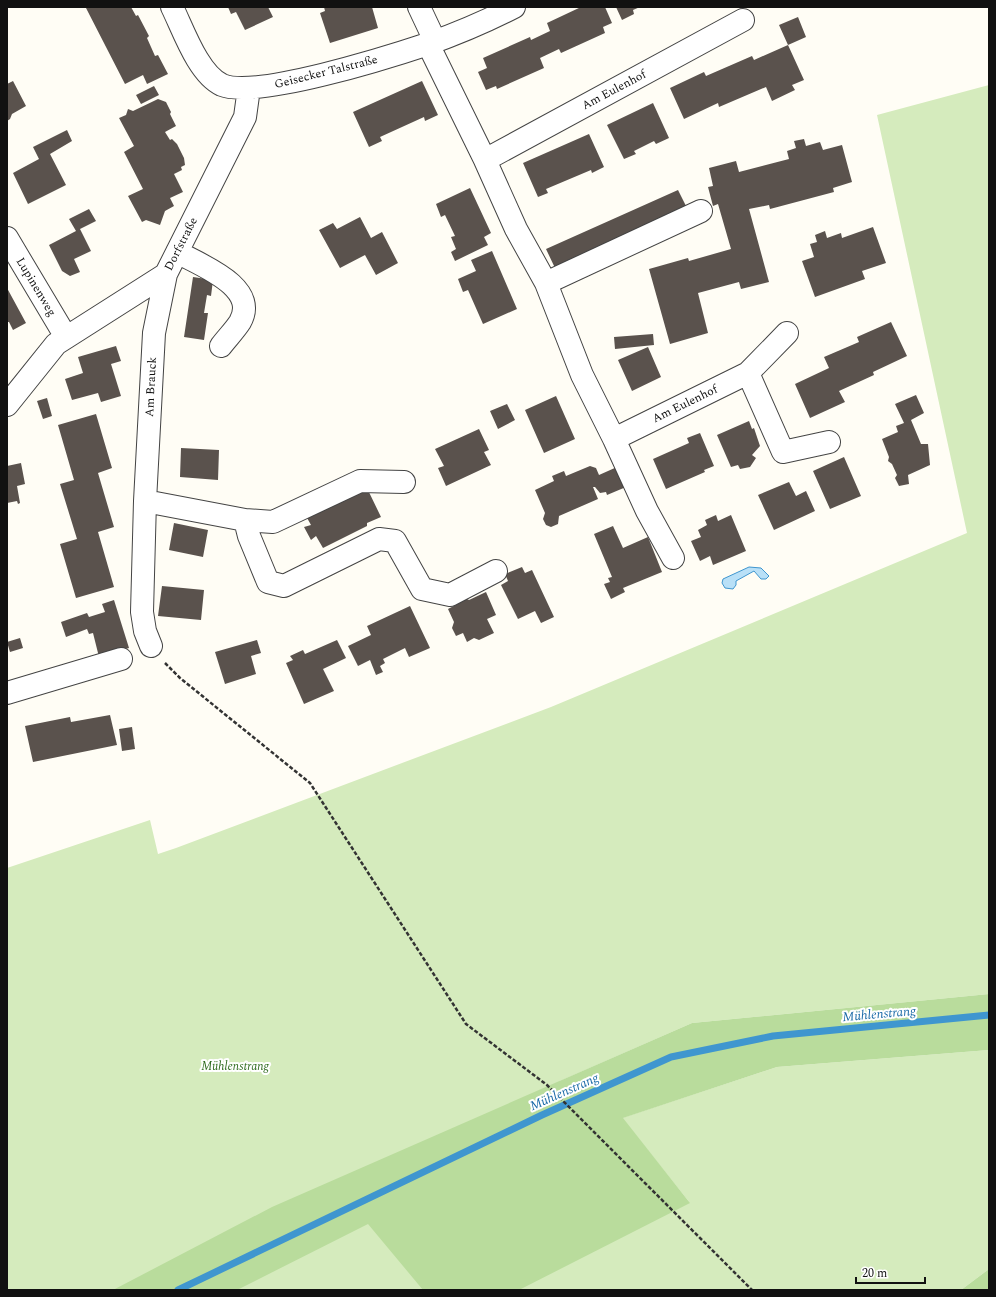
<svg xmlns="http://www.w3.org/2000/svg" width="996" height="1297" font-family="Spectral,serif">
<rect width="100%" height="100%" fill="#fffdf5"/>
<path fill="#d5ebbd" d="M989 85V994L692 1023 560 1081 690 1203 622 1118 777 1067 989 1050V1269L961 1290H7V868L150 820 158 854 176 848 551 707 967 533 877 115Z"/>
<path fill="#b9dc9c" d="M989 994V1050L777 1067 623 1118 690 1203 519 1290H423L368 1224 237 1290H113L272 1207 692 1023Z
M989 1269V1290H961Z"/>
<path fill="#b9e0f7" stroke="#3f96cf" d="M749 567 761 568 769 576 766 579H761L754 571 736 581V585L733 589 725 588 722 583 723 579Z"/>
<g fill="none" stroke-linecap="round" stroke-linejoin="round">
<path stroke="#3f96cf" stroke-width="7" d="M178 1290 542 1115 671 1057 773 1036 989 1015"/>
</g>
<path fill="#5a524d" d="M131 7 136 16 138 15 149 36 147 38 155 56 158 55 168 74 147 84 143 75 125 84 86 8Z
M228 7H268L273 17 245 30 236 12 231 14Z
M324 7H372L378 28 330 43 320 13 325 11Z
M581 7H605L612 23 603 27 605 33 561 53 559 49 540 58 544 68 497 89 496 86 486 90 478 72 487 68 483 58 530 37 531 40 550 31 547 23Z
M616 7H640L633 10 634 14 622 20Z
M798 17 806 37 788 45 779 25Z
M788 45 804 80 792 85 795 90 772 101 766 87 719 107 718 103 684 119 670 88 704 72 706 76 752 56 754 60Z
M13 81 26 106 12 114 10 119 7 121V84Z
M422 81 438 115 425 121 424 117 380 137 382 141 369 147 353 112Z
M154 86 159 95 141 104 136 95Z
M158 99 166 102 171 112 170 114 176 126 165 132 170 140 172 139 177 144 184 158 185 165 181 167 182 170 174 174 183 192 170 198 174 206 165 211 160 225 146 220 142 222 128 196 143 189 124 152 134 146 119 118 126 115 128 109 133 111Z
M653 103 669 138 656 144 654 141 634 151 636 154 624 159 607 125Z
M67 130 72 141 50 154 66 185 28 204 13 173 39 159 33 147Z
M589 134 604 167 592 173 591 170 546 189 548 193 538 197 523 163Z
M804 139 806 146 820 142 823 150 842 145 852 182 833 188 834 192 770 209 769 205 749 209 769 282 741 289 739 282 698 293 708 333 670 344 649 269 688 258 689 261 731 249 718 204 713 206 708 187 713 186 709 168 736 161 739 172 789 159 787 151 796 148 794 141Z
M470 188 491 233 484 237 488 245 455 261 451 252 456 249 451 237 455 236 445 215 441 217 436 204Z
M678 190 687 208 555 268 546 249Z
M89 209 96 221 80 229 91 251 74 259 80 272 70 276 62 271 49 245 76 231 69 219Z
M360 217 371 238 382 232 398 263 376 275 365 255 340 268 319 230 333 223 337 229Z
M873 227 886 263 862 271 865 279 815 297 802 261 814 257 810 244 817 242 815 235 825 231 827 238 841 233 842 238Z
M492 251 517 309 483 324 468 290 463 292 458 279 476 271 471 260Z
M193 277 213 280 211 296 207 295 204 313H208L204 340 184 337Z
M7 288 26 323 13 330 9 322H7Z
M891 322 907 356 873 372 874 375 839 391 845 402 810 418 795 384 829 368 824 357 859 342 857 337Z
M653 334 654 345 615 349 614 337Z
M116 346 121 361 111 364 121 396 101 402 98 393 72 400 65 379 83 373 78 357Z
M648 347 661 377 632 391 618 360Z
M916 395 924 413 911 420 921 444H928L930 465 908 475 909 484 899 486 895 478 897 475 892 464 888 461 889 457 882 439 898 432 896 426 904 423 895 404Z
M556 396 575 439 544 453 525 410Z
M47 398 52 416 43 419 37 401Z
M507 404 515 420 498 429 490 411Z
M96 414 112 468 98 473 114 527 98 532 114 587 76 598 60 544 77 539 60 484 74 480 58 425Z
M749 421 752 429 754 428 760 446 752 455 756 458 750 467 740 469 738 465 731 467 717 435Z
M479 429 489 450 484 452 491 465 446 486 438 468 444 466 435 449Z
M700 433 714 466 704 470 705 472 666 489 653 459 689 443 687 438Z
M181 448 219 450 218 480 180 477Z
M844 457 861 496 830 509 813 471Z
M21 463 25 484 17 486 20 503 18 504 17 501 7 503V466Z
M590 466 596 468 599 475 617 467 626 487 607 495 606 492 600 493 595 487H593L598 499 559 516 558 524 551 527 546 525 543 519 545 513 535 490 554 481 552 476 564 471 566 476Z
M789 482 796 496 806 491 815 511 774 530 758 495Z
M366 486 381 517 367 523V526L323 548 316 536 311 540 304 527 311 525 306 516Z
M716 515 718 521 731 515 746 551 713 565 710 556 700 561 691 541 701 537 698 530 707 525 705 520Z
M174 523 208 530 203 557 169 550Z
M613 526 623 548 648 537 662 572 623 588 625 592 611 599 604 584 610 582 608 578 612 577 594 534Z
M522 567 525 573 532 570 554 617 541 623 535 611 518 619 501 585 508 581 505 574Z
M162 586 204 590 201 620 158 616Z
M486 592 496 615 487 619 494 633 479 640 474 638 467 642 463 633 456 636 452 628 454 622 448 609 467 599 469 600Z
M114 600 129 648 99 657 93 633 89 634 87 629 66 637 61 622 87 613 89 617 105 612 102 604Z
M410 606 430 648 409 657 405 648 383 659 385 663 380 666 383 672 376 675 370 660 358 666 348 646 371 635 367 626Z
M20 638 23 648 10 652 7 642Z
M257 640 261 653 251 656 256 674 225 684 215 652Z
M337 640 346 658 323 669 334 691 304 704 286 663 293 660 290 656 303 650 305 654Z
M110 715 117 745 33 762 25 726 70 717 71 722Z
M132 727 135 749 122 751 119 729Z"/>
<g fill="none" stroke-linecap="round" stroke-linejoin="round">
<g stroke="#444" stroke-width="24">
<path id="minor" d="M172 7C183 29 198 74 222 85 256 99 389 57 428 44 456 34 487 21 514 7
M419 7 435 41
M428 44 485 160 516 229 546 283 582 375 614 439 647 511 673 558
M485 160 743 20
M7 238 66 337
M177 252C200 265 260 287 240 322 235 330 227 338 221 346
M546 283 701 211
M748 373 783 452 829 442
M7 405 56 344 166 274 245 117 249 88
M614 439 748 373 787 333
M145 501 245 520 273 522 360 481 404 482
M245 520 249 536 268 582 284 586 379 539 395 541 422 589 450 595 496 571
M151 646 145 631 142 612 145 501 154 333 166 274
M7 693 121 659"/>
</g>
<path stroke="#333" stroke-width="2.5" stroke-dasharray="4 2" stroke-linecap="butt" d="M165 663 180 678 310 783 466 1024 547 1085 752 1290"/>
<use href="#minor" stroke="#fff" stroke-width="22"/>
</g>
<g text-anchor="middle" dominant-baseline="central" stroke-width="4" stroke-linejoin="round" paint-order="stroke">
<g font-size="12" fill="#111" stroke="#fff">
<text transform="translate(326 72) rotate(-14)">Geisecker Talstraße</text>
<text transform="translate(614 90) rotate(-28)">Am Eulenhof</text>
<text transform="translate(181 244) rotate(-63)">Dorfstraße</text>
<text transform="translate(36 287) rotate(59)">Lupinenweg</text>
<text transform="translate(151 387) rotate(-87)">Am Brauck</text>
<text transform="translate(685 404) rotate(-26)">Am Eulenhof</text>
</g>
<g font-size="12" font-style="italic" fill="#2f6b1f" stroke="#fff">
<text x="235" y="1066">Mühlenstrang</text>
</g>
<g font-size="13" font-style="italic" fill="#1768a6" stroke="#fff">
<text transform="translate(879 1014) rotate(-5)">Mühlenstrang</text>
<text transform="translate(564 1092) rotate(-24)">Mühlenstrang</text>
</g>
</g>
<rect width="996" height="1297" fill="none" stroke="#111111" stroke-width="16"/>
<path d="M856 1277v6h69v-6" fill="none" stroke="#111111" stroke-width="2"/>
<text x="862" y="1277" font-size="12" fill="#111111" stroke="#ffffff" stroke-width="3" paint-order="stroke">20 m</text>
</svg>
